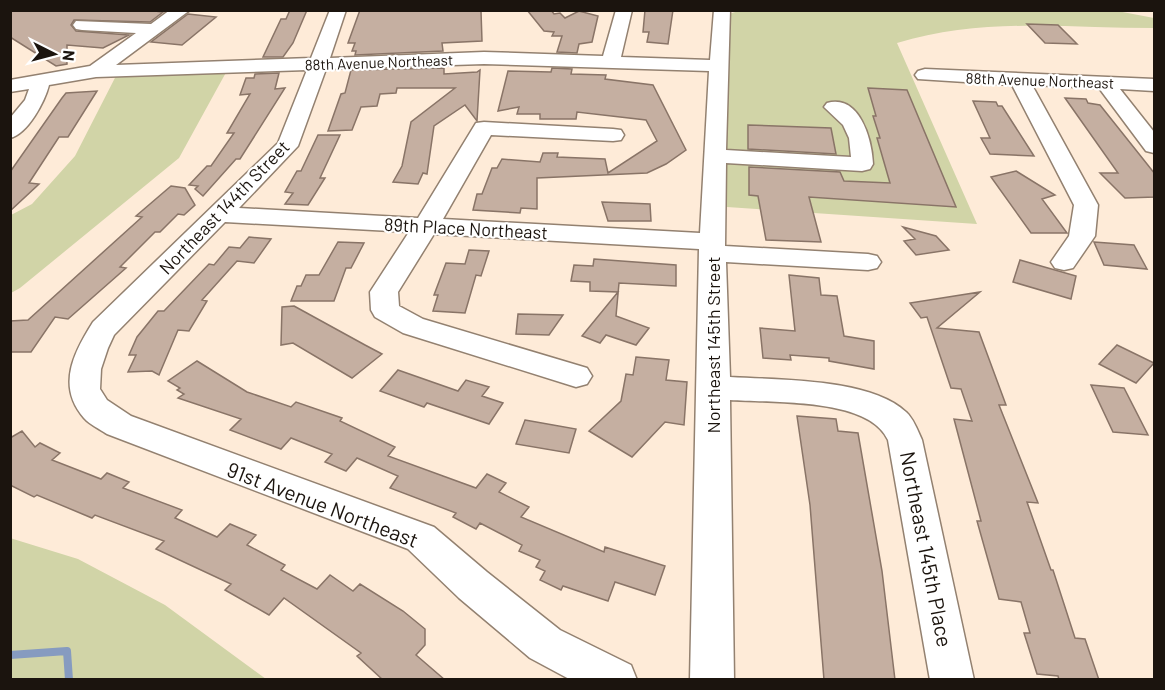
<svg xmlns="http://www.w3.org/2000/svg" width="1165" height="690" font-family="Barlow,sans-serif">
<rect width="100%" height="100%" fill="#feebd8"/>
<path fill="#d1d4a7" d="M742 10H1112L1154 18V28C1067 28 983 17 897 43L977 224 712 206 722 16Z
M229 67 179 158 20 288 11 293V215L32 204 75 156 119 70Z
M10 538 78 559 165 605 266 679H11Z"/>
<g fill="none" stroke-linecap="round" stroke-linejoin="round">
<path stroke="#869bc0" stroke-width="8" d="M10 655 67 651 69 680"/>
</g>
<path fill="#c5afa1" stroke="#897467" stroke-width="1.5" d="M10 10H145L163 12 150 22 74 20 71 25 76 31 129 35 103 48 67 45V64L56 66 10 37Z
M290 10H307L293 43 283 57H263L281 19H286Z
M360 10 481 11 482 41 442 43 443 51 355 55 356 51H352L355 43H348Z
M527 10H551L554 14 560 13 565 18 579 11 598 16 592 42 579 44 577 53 557 52 562 36H552L554 32 544 31Z
M645 10H673L668 44 647 42 649 32H643Z
M188 14 216 17 182 45 151 42Z
M1027 24 1058 25 1077 44 1045 43Z
M444 68V74L477 72 480 70 477 121 465 105 434 126 427 174 423 173 418 184 393 182 402 166 411 122 455 88H397L396 93 380 94 377 106 361 107 352 130 328 131 341 94 345 93 351 70Z
M552 68 572 69 571 74 606 75 605 79 653 85 686 150 666 164 647 173 537 178V209L521 208 520 213 473 210 477 194H482L492 168H497L502 159 540 162 543 153H558L557 157 605 159 608 173 657 141 646 120 577 112 576 119H540V114H517L519 107 498 111 508 71 551 72Z
M279 73 275 89 285 88 240 159H236L203 196 195 189 198 186 189 185 207 166H211L234 133H227L250 94 240 95 246 78H254L255 74Z
M868 88 907 90 956 207 809 197 821 242 766 240 758 196 749 195V167L840 172 844 181 890 183 877 138H880L873 116H876Z
M97 91 68 137H59L29 183 39 184 10 211V172L62 98 66 93Z
M1065 98 1086 99 1088 103 1100 105 1155 174V197L1125 198 1100 173H1118Z
M973 101 996 102 998 106H1002L1034 156 990 154 981 138H990Z
M748 125 831 128 836 154 748 149Z
M318 135H340L320 178H325L308 205 285 204 293 193 285 192 297 171H301Z
M1016 171 1055 195 1042 199 1067 233H1031L991 177Z
M171 186 185 188 195 205 184 215 178 214 160 232H155L120 267 126 268 68 319 55 317 31 352H10V321L28 320 142 217 136 216Z
M602 202 650 204 651 221H608Z
M903 227 936 236 949 250 916 255 904 241 915 239Z
M249 237 271 239 254 263 237 261 202 300 207 301 189 331 178 330 159 375 152 371 128 372 136 355H129L137 337 158 311H164L209 264 214 265 229 247 240 248Z
M338 242 364 243 351 268H346L334 301H291L297 286H301L306 275H319Z
M1094 242 1134 245 1147 269 1104 265Z
M469 250 489 251 481 276 476 275 465 313 433 311 438 295H434L446 263 465 264Z
M594 259 676 265V286L619 283 616 316 649 328 636 345 606 335 600 343 582 336 618 292 590 291V282L571 281 574 265 593 266Z
M1020 260 1076 276 1071 299 1013 282Z
M789 275 819 278 821 295 837 296 844 336 874 341V369L829 361V358L790 355 791 360 763 358 760 328 795 331Z
M980 292 937 328 979 332 1006 405H999L1038 503 1027 502 1051 570H1053L1075 638 1085 639 1099 680H1059L1058 676 1037 674 1024 633H1030L1021 602 999 599 977 521H981L954 419 972 421 961 389 951 388 927 317 921 318 910 303Z
M294 306 365 345 382 354 352 378 293 343 281 345 282 307Z
M518 314 563 315 549 335 516 334Z
M1117 345 1154 363 1136 383 1099 364Z
M636 357 669 360 666 380 687 382 684 425 665 422 632 457 589 431 621 401 626 374 633 375Z
M197 361 247 392 291 407 296 402 342 418 340 421 395 447 388 456 476 488 487 474 506 483 499 492 529 507 521 517 604 552 605 547 665 566 655 595 615 582 608 601 563 586 561 590 540 580 545 571 536 567 540 560 519 551 522 545 480 523 476 529 453 517 456 513 390 488 398 476 357 458 346 471 325 462 332 454 291 438 281 449 230 430 241 419 178 398 184 394 177 390 180 388 168 381Z
M398 370 458 391 466 380 489 387 482 396 503 403 489 424 427 403 424 407 380 391Z
M1091 385 1124 388 1148 435 1113 432Z
M797 416 836 419 838 431 858 433 882 571 895 680H824L810 505Z
M525 420 576 429 569 453 516 444Z
M22 431 35 447 40 443 60 453 52 460 101 479 107 473 129 482 123 488 182 510 175 518 217 537 230 524 256 535 247 545 285 565 281 570 317 589 330 575 353 591 360 584 403 611 425 629V645L416 655 445 680H383L357 656 361 653 284 598 269 615 225 590 231 584 156 549 164 541 95 515 92 518 37 495 34 497 10 485V438Z"/>
<g fill="none" stroke-linecap="round" stroke-linejoin="round">
<g stroke="#938170" stroke-width="3">
<path id="minor" d="M170 10H190L116 65 311 58 330 10H346L330 58 484 52 603 56 616 10H632L621 57 710 60 714 10H730L726 150 851 157 849 138 843 125 824 107 827 103C860 94 872 140 873 164L870 169 862 171 726 163 725 246 868 254 877 256 881 262 877 268 868 270 726 262 730 377C777 380 870 378 906 412 913 418 918 431 922 440L974 680H930L888 440C869 397 770 403 730 400L734 680H690L699 249 434 234 398 292 399 306 423 319 587 368 592 376 587 384 576 387 403 333 375 317 371 310 370 292 409 232 225 222 114 335 108 348 101 369 100 389 107 400 131 416 434 527 487 572 560 630 631 665 637 680H571L530 658 459 598 408 549 107 434C100 429 90 425 84 418 56 386 74 352 93 322L278 143 307 70 96 77 49 85C45 101 28 134 10 138V118L25 100 29 89 10 92V80L90 66 136 33 82 30 76 29 73 25 76 21 151 24ZM484 64 709 71 700 233 443 219 491 135 613 141 621 140 624 135 621 130 613 129 484 122 476 123 418 218 239 208 298 146 326 69Z
M925 69 1154 79V91L1120 89 1154 132V153L1146 151 1099 88 1032 85 1098 205 1095 236 1073 268 1064 270 1055 268 1051 262 1069 236 1074 205 1012 85 918 79 915 75 918 71Z"/>
</g>
<use href="#minor" fill="#fff" fill-rule="evenodd"/>
</g>
<g text-anchor="middle" dominant-baseline="central" stroke-width="4.5" stroke-linejoin="round" paint-order="stroke">
<g font-size="15" fill="#1b140e" stroke="#fff">
<text transform="translate(379 62) rotate(-2)">88th Avenue Northeast</text>
<text transform="translate(1040 80) rotate(2)">88th Avenue Northeast</text>
</g>
<g font-size="18" fill="#1b140e" stroke="#fff">
<text transform="translate(224 207) rotate(-46)">Northeast 144th Street</text>
<text transform="translate(466 228) rotate(3)">89th Place Northeast</text>
<text transform="translate(713 345) rotate(-90)">Northeast 145th Street</text>
</g>
<g font-size="21" fill="#1b140e" stroke="#fff">
<text transform="translate(323 504) rotate(21)">91st Avenue Northeast</text>
<text transform="translate(927 549) rotate(79)">Northeast 145th Place</text>
</g>
</g>
<rect width="1165" height="690" fill="none" stroke="#1b140e" stroke-width="24"/>
<g transform="translate(54 54) rotate(96)" stroke="#ffffff" stroke-width="4.5" paint-order="stroke">
<path d="M0-4.5L10 22L0 15L-10 22Z" fill="#1b140e"/>
<text y="-9" font-size="16" font-weight="bold" text-anchor="middle" fill="#1b140e">N</text>
</g>
</svg>
